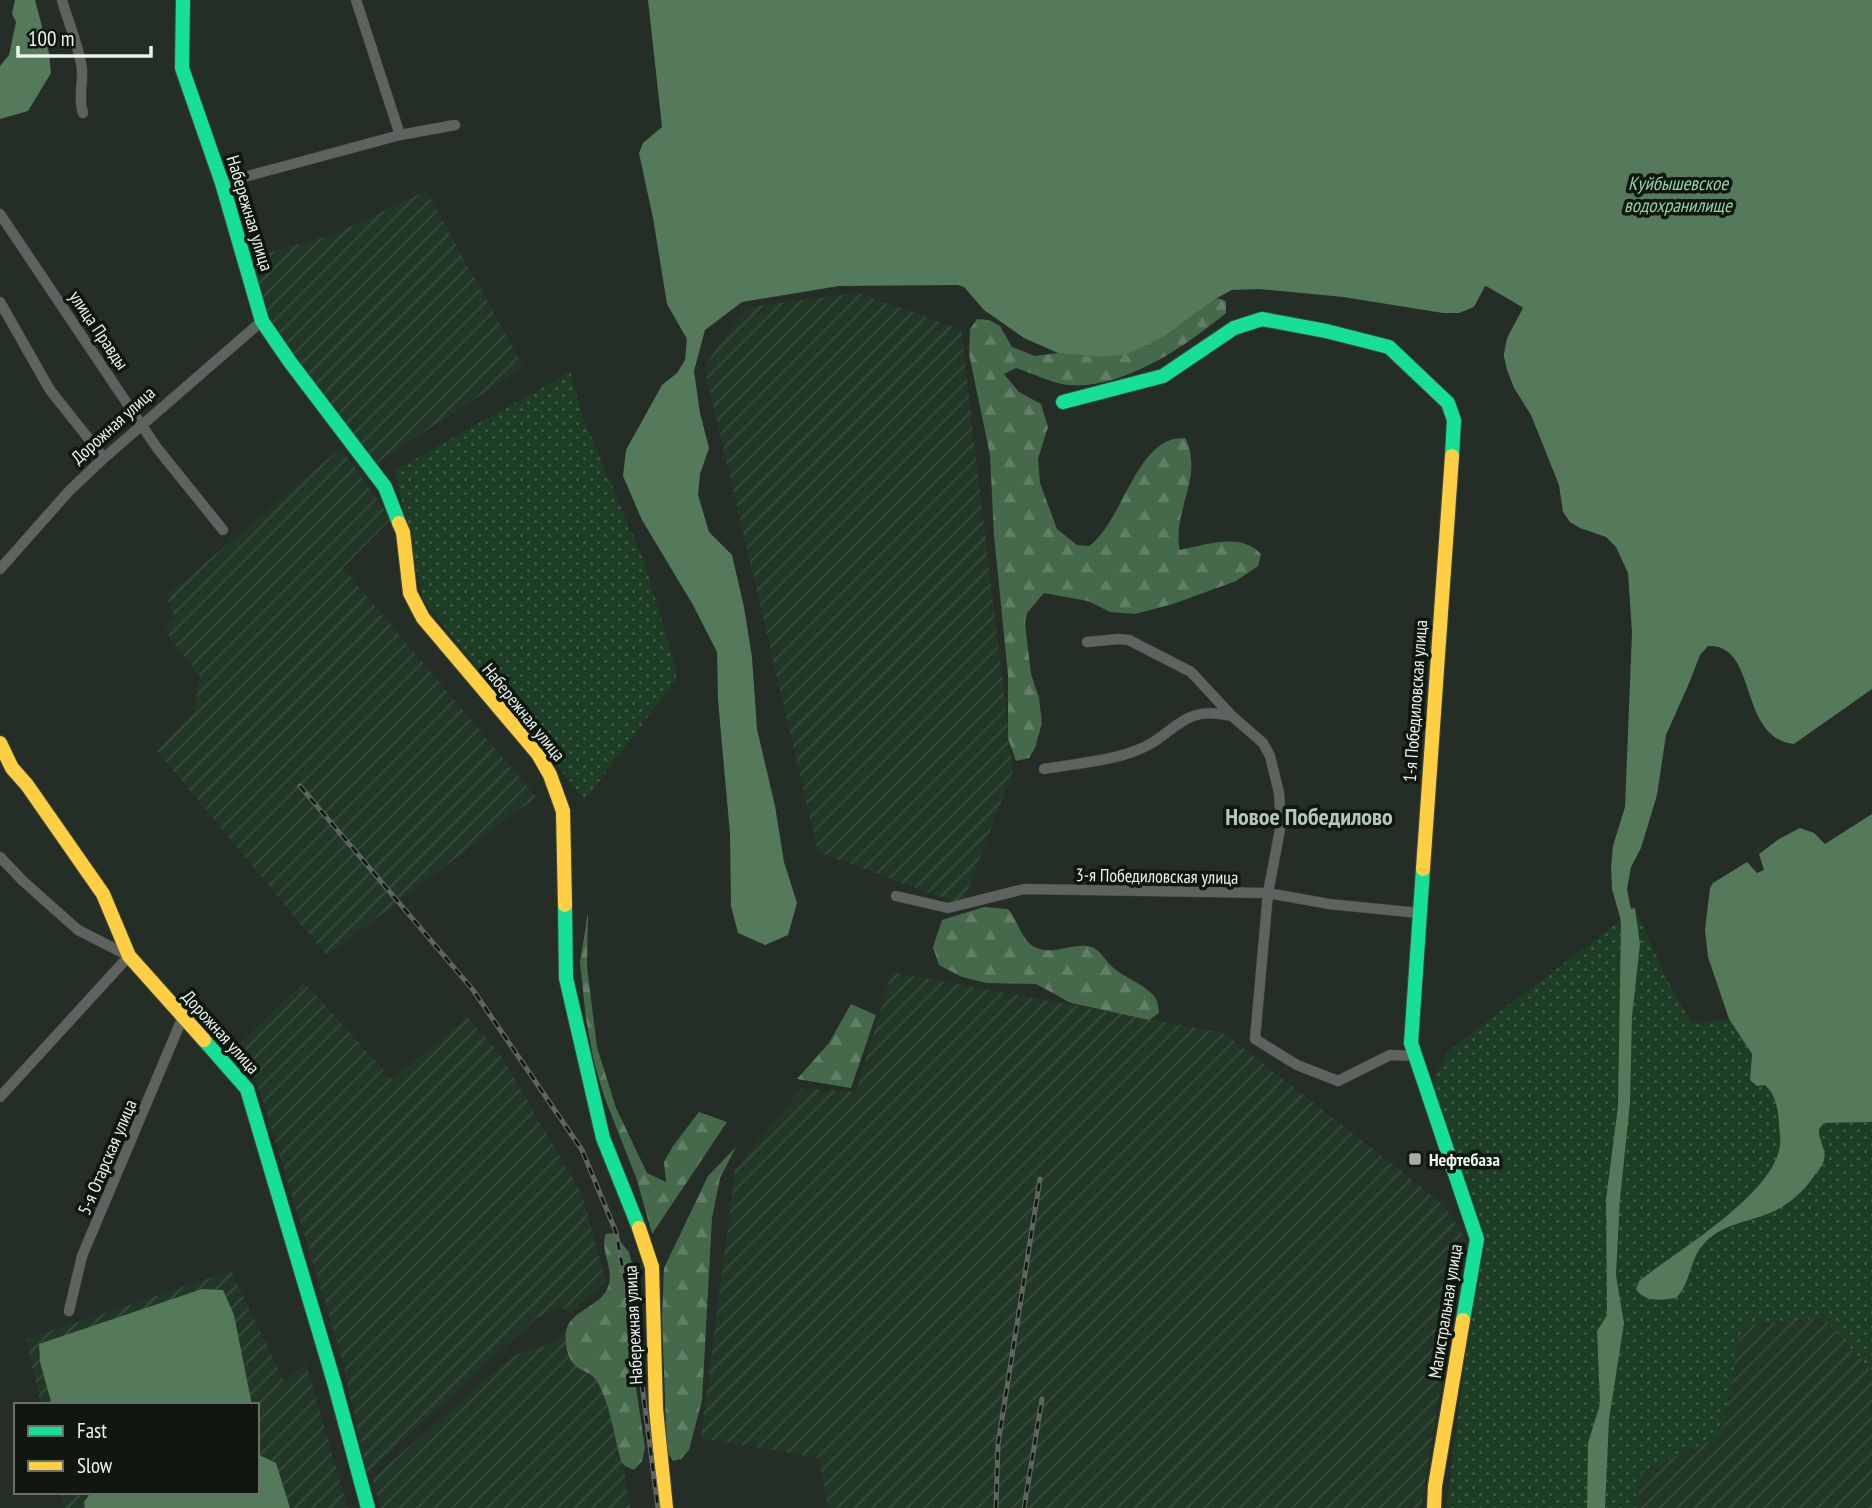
<svg xmlns="http://www.w3.org/2000/svg" width="1872" height="1508" font-family="'PT Sans Narrow',sans-serif">
<defs>
<pattern id="industrial-furrows" width="10" height="10" patternUnits="userSpaceOnUse" patternTransform="scale(1.75)"><rect width="10" height="10" fill="#233727"/><path d="M-1 1l2-2M0 10L10 0M9 11l2-2" fill="none" stroke="#384b3c"/></pattern>
<pattern id="grass-dots" width="8" height="8" patternUnits="userSpaceOnUse" patternTransform="scale(1.75)"><rect width="8" height="8" fill="#1d3d24"/><path d="M2 2h.1M6 6h.1" fill="none" stroke="#3e5a44" stroke-width="1.8" stroke-linecap="round"/></pattern>
<pattern id="forest-firs" width="22" height="20" patternUnits="userSpaceOnUse" patternTransform="scale(1.75)"><rect width="22" height="20" fill="#46694c"/><path d="M5 1l3.5 6h-7zM16 11l3.5 6h-7z" fill="#617f66"/></pattern>
</defs>
<rect width="100%" height="100%" fill="#242d26"/>
<path fill="url(#industrial-furrows)" d="M426 191 524 367 369 468 255 311 238 262 334 234Z
M858 293 961 329 1013 771 962 905 818 852 704 366 747 307Z
M341 448 391 519 343 568 536 797 327 956 157 751 193 714 200 677 164 629 174 616 166 596Z
M892 972 1224 1033 1443 1204 1465 1238 1421 1508H828L819 1458 701 1438 735 1169 802 1088 856 1092Z
M304 982 392 1079 468 1017 500 1054 582 1194 606 1282 571 1313 560 1307 537 1318 367 1473 341 1355 259 1088 238 1045Z
M231 1271 284 1380 306 1364 348 1508H64L61 1492H257V1405H41L26 1339Z
M1824 1318 1872 1372V1508H1638L1640 1472 1721 1436 1741 1326Z
M582 1323 609 1377 630 1508H381L372 1479 510 1358 528 1349 547 1346Z"/>
<path fill="url(#grass-dots)" d="M570 372 582 415 645 564 676 670V680L585 800 423 600 395 470Z
M1635 908 1666 977 1692 1024 1729 1019C1742 1037 1756 1049 1750 1073L1757 1086 1765 1085C1776 1095 1778 1109 1779 1124 1779 1131 1780 1138 1780 1145 1775 1194 1676 1251 1639 1281L1688 1279 1693 1262 1703 1245 1721 1231 1750 1220 1823 1149 1818 1138 1819 1129 1824 1123 1872 1122V1372L1824 1318 1742 1326 1721 1436 1640 1472 1638 1508H1605L1609 1420 1624 1323 1616 1275 1620 1199 1630 1103 1632 1017 1640 944Z
M1621 920 1618 1106 1606 1199 1607 1315 1597 1331 1600 1404 1588 1443 1587 1508H1446L1481 1239 1440 1116 1433 1081 1448 1051Z"/>
<path fill="url(#forest-firs)" d="M1217 298 1226 301V313C1186 346 1122 390 1068 385 1051 383 1032 373 1016 368L1004 374 1019 392 1041 404 1048 427 1038 459 1040 483 1057 529 1077 545 1089 546C1124 521 1136 435 1185 438 1205 475 1171 513 1180 550 1207 545 1240 532 1261 554L1258 566 1236 581 1173 604 1135 614 1110 612 1088 601 1044 593 1027 613 1025 624 1031 674 1039 698 1042 723 1035 748 1029 758 1016 761 1008 738V675L994 535 990 455 969 354 970 329 977 319 989 320 1000 326 1012 347 1035 356 1058 353 1095 357 1164 337Z
M984 907 1008 909C1018 920 1022 943 1037 948 1052 955 1070 944 1086 946 1101 947 1104 961 1115 969 1126 978 1141 983 1151 993 1158 999 1158 1005 1159 1013L1149 1020 1071 1003 1036 984 986 983 962 977 939 965 933 947 942 920Z
M588 913 587 967 597 1047 616 1108 647 1173 666 1182 664 1162 673 1146 699 1112 727 1122 652 1234 637 1180 604 1096 594 1062 586 1019 580 962Z
M851 1004 876 1015 851 1088 797 1079 829 1043Z
M736 1147 720 1178 712 1218 702 1400 689 1450 681 1459 673 1461 667 1451 662 1319 664 1268 708 1176Z
M613 1233 629 1252 634 1272 633 1291 626 1320 645 1448 642 1461 634 1470 625 1466 621 1461C614 1436 611 1407 598 1383 589 1366 574 1376 567 1350 566 1343 564 1335 567 1328 573 1310 601 1306 608 1287 615 1269 599 1250 606 1234Z"/>
<path fill="#54795b" d="M15 0H35L49 53 51 73 28 111 0 119V66L9 55 16 22 12 14Z
M648 0H1872V689L1794 744C1737 737 1759 644 1708 646L1700 655 1690 681 1666 735 1657 795 1641 848 1631 867 1627 889 1631 909 1635 908 1640 944 1632 1017 1630 1103 1620 1199 1616 1275 1624 1323 1609 1420 1605 1508H1587L1588 1443 1600 1404 1597 1331 1607 1315 1606 1199 1618 1106 1621 921 1612 889 1611 867 1613 846 1625 807 1632 632 1628 573 1616 547 1606 537 1580 528 1570 522 1563 512 1559 485 1531 415 1514 388 1507 370 1503 352 1507 338 1522 307 1486 286 1474 307 1459 313H1443L1343 297 1259 289 1232 290 1217 298 1164 337 1124 355 1095 357 1058 353 1024 338 984 310 964 287 958 285 839 286 742 302 705 330 694 371 700 413 709 448 700 474 698 495 709 532 732 555 744 607 752 657 757 729 775 806 784 862 797 903 788 935 765 945 738 933 731 906 730 834 718 700 717 652 693 605 642 520 623 476 626 450 662 385 677 373 685 360 687 339 667 304 653 218 639 153 643 143 662 127Z
M1872 814V1122L1824 1123 1819 1129C1818 1140 1827 1150 1824 1160 1823 1166 1815 1174 1812 1179 1802 1193 1787 1206 1770 1213 1748 1222 1719 1225 1703 1245 1689 1261 1691 1283 1676 1298 1662 1300 1645 1303 1636 1289L1639 1281C1676 1251 1774 1195 1780 1145 1781 1139 1779 1131 1779 1124 1778 1109 1776 1095 1765 1085L1757 1086 1750 1080 1752 1054 1729 1019 1708 957 1705 930 1710 888 1713 883 1747 862 1757 873 1764 870 1759 854 1779 839 1800 828 1814 833 1825 844Z
M202 1289 223 1290 234 1315 252 1405H52L40 1362 39 1344Z
M257 1454 276 1463 290 1508H85L84 1502 91 1492H257Z"/>
<path fill="#242d26" d="M1485 286 1523 308 1507 338 1502 364 1499 352 1503 337 1518 309 1487 290 1477 309 1471 313Z"/>
<g fill="none" stroke-linecap="round" stroke-linejoin="round">
<g stroke="#414842" stroke-width="11">
<path id="street" d="M62 0C68 22 79 46 82 69 83 85 78 97 83 113
M356 0 400 135
M222 183 400 135 455 125
M0 214 157 448 223 530
M0 302 50 390 104 458
M0 569 70 490 104 458 262 321
M1087 642 1119 639 1129 640 1191 672 1232 716 1263 743 1270 756 1279 793 1281 824 1268 893 1255 1039 1297 1065 1338 1081 1390 1055 1415 1056
M1044 769C1072 764 1109 761 1135 751 1175 737 1180 703 1231 716
M0 857 23 881 78 930 129 956 0 1097
M896 896 948 908 1024 889 1268 893 1329 904 1419 913
M69 1311 82 1256 182 1019"/>
</g>
<g stroke="#414842" stroke-width="16">
<path id="fast" d="M183 0 182 68 222 183 262 321 290 362 385 487 399 523
M1063 402 1163 376 1234 328 1262 319 1326 331 1389 347 1448 403 1454 420 1452 456
M1423 869 1411 1043 1477 1239 1463 1320
M565 905 566 978 603 1138 639 1228
M204 1040 247 1089 334 1382 368 1508"/>
</g>
<g stroke="#414842" stroke-width="16">
<path id="slow" d="M399 523 403 532 410 593 423 618 538 754 550 775 563 811 565 905
M0 743 12 768 27 785 103 894 129 956 204 1040
M1423 869 1452 456
M639 1228 652 1267 656 1409 666 1508
M1434 1508 1435 1486 1463 1320"/>
</g>
<use href="#street" stroke="#5e635f" stroke-width="10"/>
<use href="#fast" stroke="#16e098" stroke-width="14"/>
<use href="#slow" stroke="#ffcf43" stroke-width="14"/>
<g stroke="#5f6560" stroke-width="5">
<path id="rail" d="M300 786 473 990 582 1150 616 1232 637 1346 658 1508
M996 1508 998 1444 1040 1179
M1024 1508 1042 1399"/>
</g>
<use href="#rail" stroke="#0f1710" stroke-width="2.5" stroke-dasharray="8" stroke-linecap="butt"/>
</g>
<rect fill="#a5aea6" stroke="#0f1710" stroke-width="2.5" x="1408" y="1152" width="14" height="14" rx="3.5"/>
<g text-anchor="middle" dominant-baseline="central" stroke-width="7" stroke-linejoin="round" paint-order="stroke">
<g font-size="18" fill="#eaf4eb" stroke="#0f1710">
<text transform="translate(250 213) rotate(73)">Набережная улица</text>
<text transform="translate(99 330) rotate(56)">улица Правды</text>
<text transform="translate(113 425) rotate(-42)">Дорожная улица</text>
<text transform="translate(1415 701) rotate(-86)">1-я Победиловская улица</text>
<text transform="translate(524 712) rotate(51)">Набережная улица</text>
<text transform="translate(1157 876) rotate(1)">3-я Победиловская улица</text>
<text transform="translate(221 1032) rotate(48)">Дорожная улица</text>
<text transform="translate(107 1157) rotate(-67)">5-я Отарская улица</text>
<text transform="translate(1445 1311) rotate(-81)">Магистральная улица</text>
<text transform="translate(633 1325) rotate(-93)">Набережная улица</text>
</g>
<g font-size="18" font-weight="bold" fill="#eaf4eb" stroke="#0f1710" text-anchor="start">
<text x="1429" y="1159">Нефтебаза</text>
</g>
<g font-size="19" font-style="italic" fill="#95d4a0" stroke="#0f1710">
<text x="1678" y="183">Куйбышевское<tspan x="1678" dy="22">водохранилище</tspan></text>
</g>
<g font-size="24" font-weight="bold" fill="#b3c8b6" stroke="#0f1710">
<text x="1309" y="816">Новое Победилово</text>
</g>
</g>
<rect x="14" y="1403" width="245" height="91" fill="#0f1710" stroke="#676f68" stroke-width="2"/>
<rect x="28" y="1426" width="35" height="10" fill="#16e098" stroke="#676f68" stroke-width="2"/>
<text x="77" y="1438" font-size="21" fill="#eaf4eb">Fast</text>
<rect x="28" y="1461" width="35" height="10" fill="#ffcf43" stroke="#676f68" stroke-width="2"/>
<text x="77" y="1473" font-size="21" fill="#eaf4eb">Slow</text>
<path d="M18 46v10h133v-10" fill="none" stroke="#eaf4eb" stroke-width="3.5"/>
<text x="28" y="46" font-size="21" fill="#eaf4eb" stroke="#0f1710" stroke-width="5" paint-order="stroke">100 m</text>
</svg>
